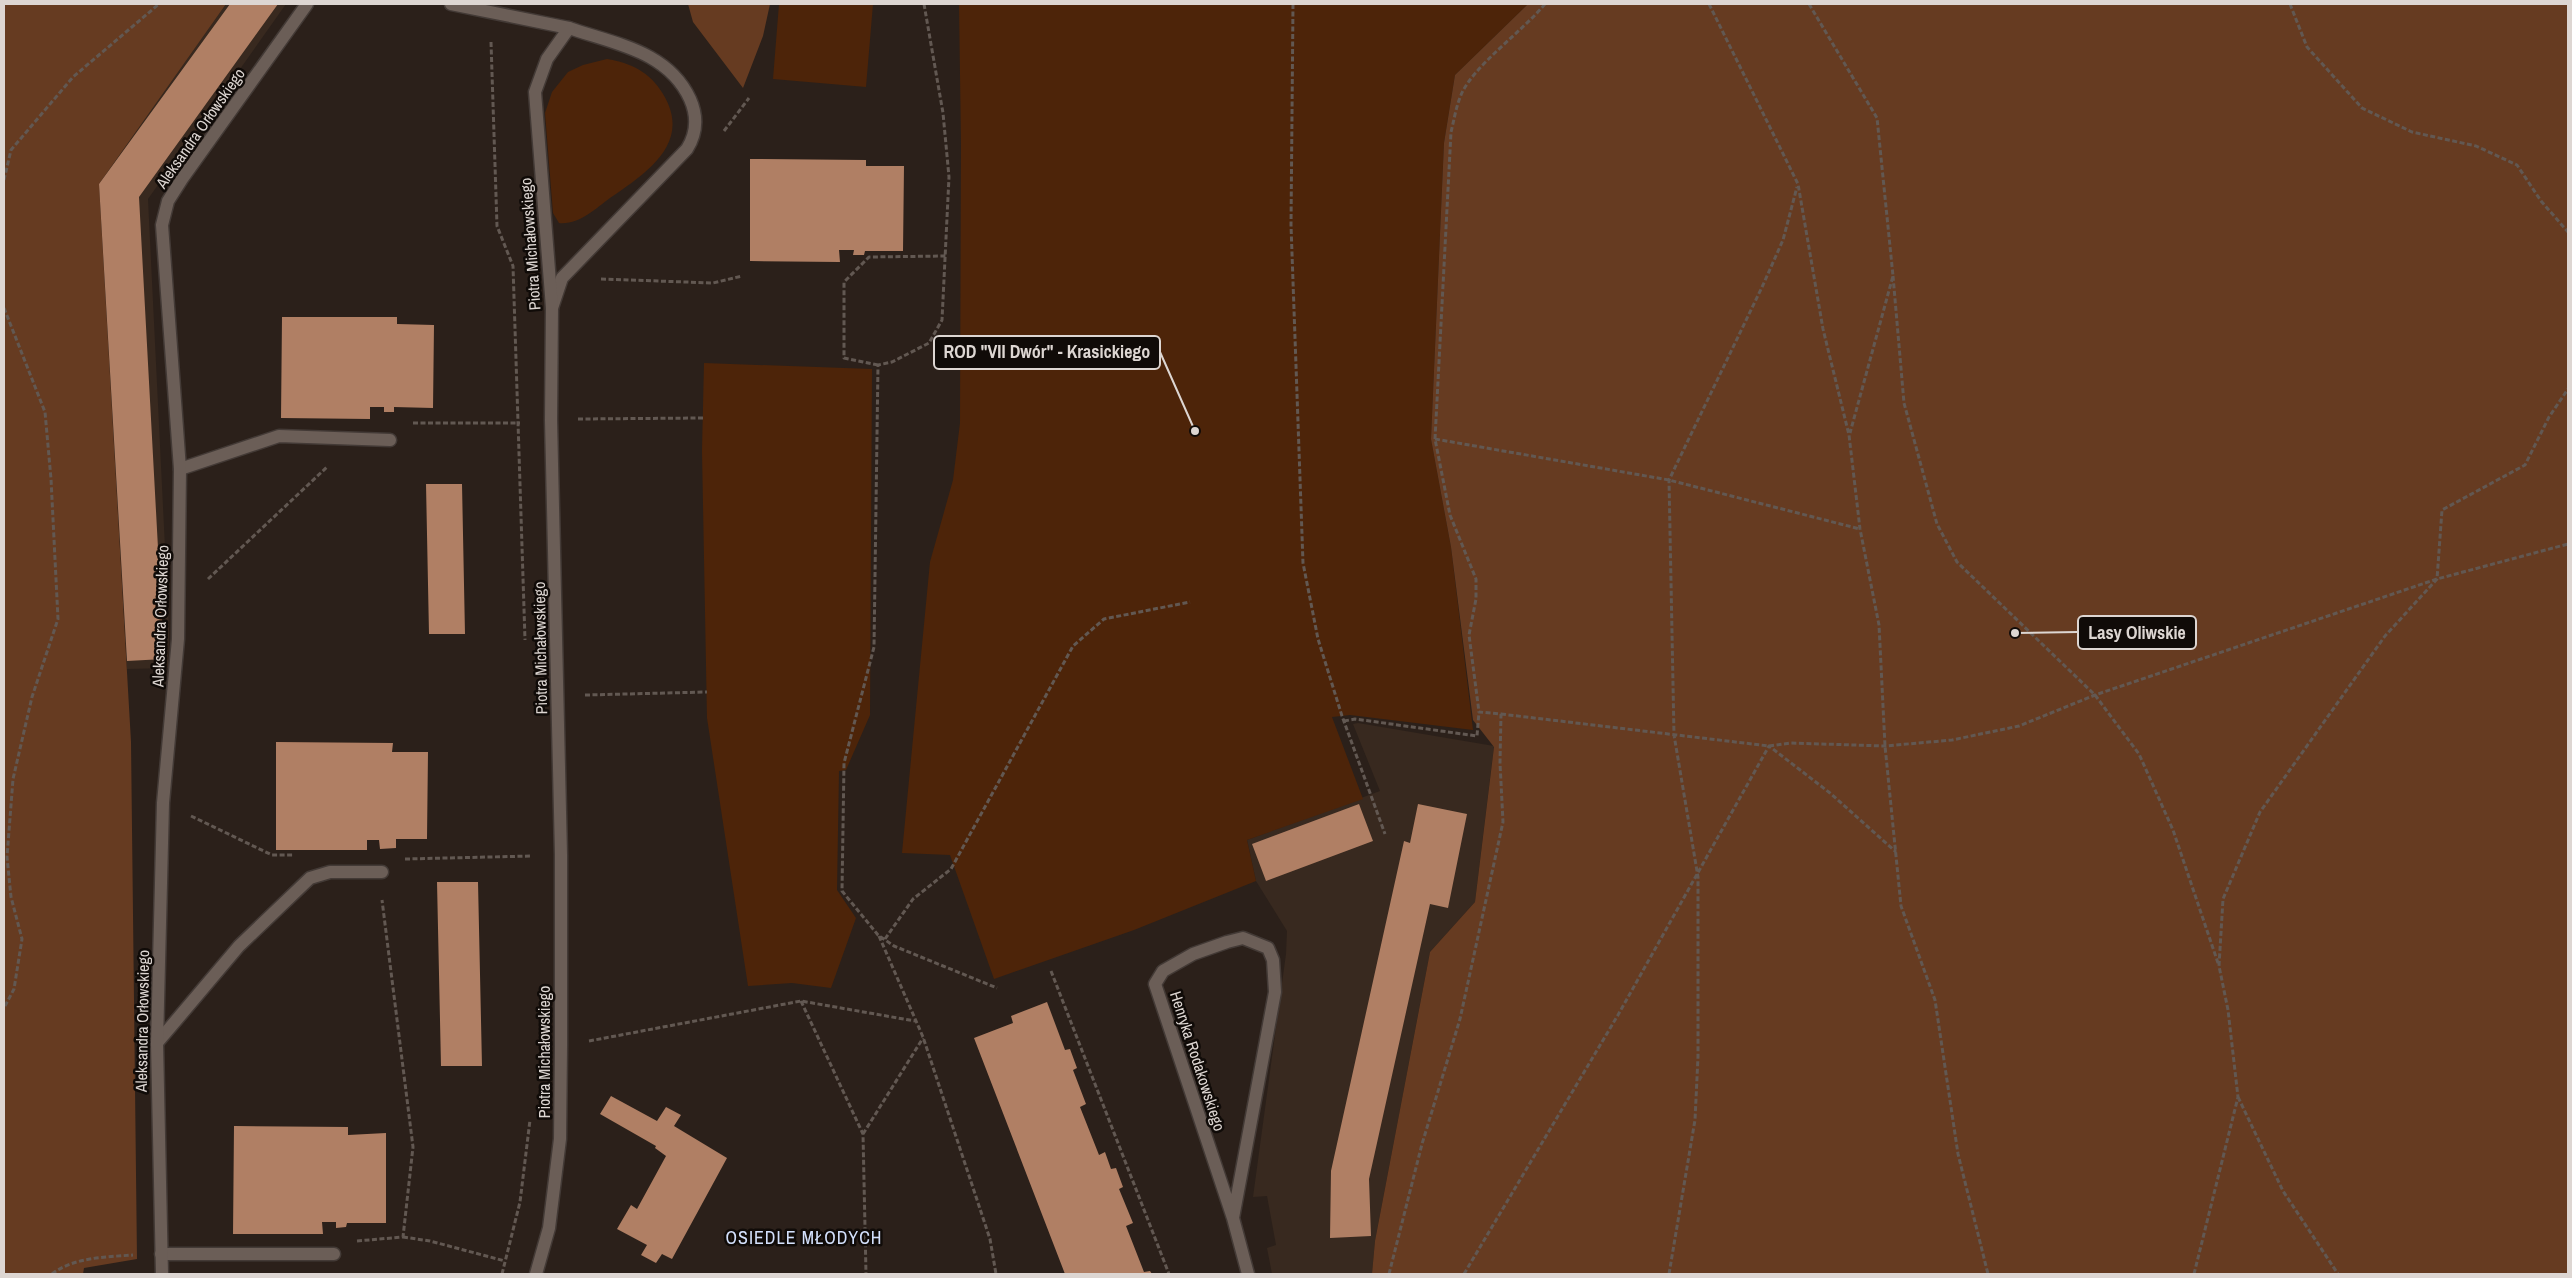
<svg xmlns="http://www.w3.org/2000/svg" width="2572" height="1278" font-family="'Archivo Narrow',sans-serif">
<rect width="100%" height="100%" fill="#2b201a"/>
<path fill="#38291f" d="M226 4H286L148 199 169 630 168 668 127 669 99 184Z
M1358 723 1494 746 1475 902 1430 952 1375 1241 1372 1274H1272L1267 1248 1276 1245 1267 1196 1253 1197 1286 954 1287 931 1256 881 1247 840 1380 791 1353 724Z"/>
<path fill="#4d2409" d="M779 4H873L866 87 773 79Z
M959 4H1528L1455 75 1444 143 1431 439 1451 547 1473 730 1350 715 1332 717 1363 799 1247 840 1256 881 1134 930 994 979 950 855 902 853 930 562 953 480 960 423 961 144Z
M607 59C631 63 650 72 663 94 693 143 646 173 610 198 595 209 579 225 559 223L553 213 545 113 552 92 568 72 583 65Z
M704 363 872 369 870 715 846 770 839 771 837 890 856 918 831 988 792 983 748 986 707 718 702 451Z"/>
<path fill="#663b21" d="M4 4H226L99 184 131 742 137 1259 84 1268 83 1274H4Z
M688 4H770L763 36 743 88 693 22Z
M1528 4H2568V1274H1372L1375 1241 1430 952 1475 902 1494 747 1473 720 1451 547 1431 439 1444 143 1455 75Z"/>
<path fill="#b07f64" d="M230 4H278L139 197 164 659 127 661 99 184Z
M750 159 866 160V166H904L903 251H865L864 255H853L854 250H839L840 262 750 261Z
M282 317H397V324L434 325 433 408 394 407V412H384V407H370V419L281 418Z
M426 484H462L465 634H429Z
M276 742 393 743 392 752H428L427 839H396V848L380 849 379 840H367V850H276Z
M1359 804 1373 841 1266 881 1252 844Z
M1418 804 1467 814 1448 908 1430 904 1369 1179 1371 1236 1330 1238 1331 1171 1404 841 1410 843Z
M437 882H478L482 1066H441Z
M1047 1002 1065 1050 1070 1049 1077 1068 1073 1070 1086 1104 1080 1107 1099 1155 1105 1152 1111 1169 1116 1168 1123 1187 1119 1189 1133 1223 1126 1226 1144 1272 1150 1271 1152 1274H1065L974 1038 1013 1023 1011 1016Z
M611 1096 657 1121 666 1107 681 1115 674 1126 727 1158 672 1259 662 1254 656 1263 641 1255 647 1245 617 1229 631 1205 637 1209 666 1156 655 1148 656 1146 600 1114Z
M234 1126 348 1127V1135L386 1133V1223H347L346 1227 336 1228V1222H322L323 1234H233Z"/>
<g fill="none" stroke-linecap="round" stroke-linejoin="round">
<g stroke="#433a36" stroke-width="15">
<path id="lane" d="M552 308 562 278 687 149C697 133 698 117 690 99 668 51 615 44 569 28
M180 469 279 436 390 440
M157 1043 239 946 310 878 330 872H382
M161 1254H334"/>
</g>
<g stroke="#433a36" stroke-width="15">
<path id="street" d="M451 4 569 28 547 59 535 92 552 308 551 420 561 855V1046L560 1139 549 1228 536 1274
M1233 1218 1275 992 1273 960 1268 948 1243 938 1227 942 1193 954 1163 971 1155 984 1233 1218 1248 1274
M162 1274 157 1043 163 803 178 639 180 469 162 225 168 201 182 179 307 4"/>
</g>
<path stroke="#625852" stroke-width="3" stroke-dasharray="5 2.5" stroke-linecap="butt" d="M924 4 943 113 949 177 942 320 929 343 892 362 878 365 874 647 844 763 842 891 878 935 894 946 997 988
M1293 4 1291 225 1303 563 1318 639 1342 716 1385 834
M1709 4 1798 184 1823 329 1849 435 1860 529 1879 625 1885 746 1901 906 1935 1000 1958 1154 1988 1274
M1809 4 1877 118 1893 276 1850 433
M2290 4 2307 47 2362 108 2412 132 2476 146 2517 165 2541 201 2568 232
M491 42 497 226 513 266 525 640
M724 131 749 98
M4 180 11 150 73 77 159 4
M1893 276 1904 403 1937 524 1957 562 2095 695 2139 754 2173 830 2218 963
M601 279 713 283 742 276
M4 308 45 412 51 479 58 619 32 697 13 779 7 857 11 897 22 939 14 989 4 1008
M878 365 844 358V282L869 257 946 256
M578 419 703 418
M413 423H520
M1435 439 1669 480 1860 529
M208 579 327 467
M585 695 707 692
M1501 714 1769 746 1791 743 1885 746 1952 740 2019 726 2095 695 2437 579 2568 544
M1344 721 1355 719 1477 736 1479 712
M191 816 272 855H293
M405 859 532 856
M879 936 923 1037 990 1239 996 1274
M885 939 913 899 951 869 1073 646 1104 619 1190 602
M1051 971 1169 1274
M801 1001 863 1134 866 1274
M589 1041 801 1001 915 1021
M2238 1097 2283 1191 2338 1274
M863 1134 923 1038
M403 1237 430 1241 505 1261
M357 1241 403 1237 413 1147 382 900
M52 1274C74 1257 106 1257 133 1255
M502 1274 520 1202 530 1120
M1389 1274 1422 1144 1460 1019 1503 822 1500 763 1501 714 1479 712 1469 635 1476 599V579L1450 515 1435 439 1451 132C1454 120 1456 107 1461 95 1473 66 1523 31 1545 4
M1464 1274 1618 1015 1769 746 1830 793 1896 852
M1669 1274 1695 1120 1698 1057V877L1674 735 1669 480 1763 285 1783 240 1797 187
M2194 1274 2238 1097 2228 1010 2219 966 2223 899 2260 812 2385 636 2437 579 2442 510 2525 465 2549 417 2568 389"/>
<use href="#lane" stroke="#6b5e57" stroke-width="12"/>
<use href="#street" stroke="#6b5e57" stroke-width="12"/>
</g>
<g text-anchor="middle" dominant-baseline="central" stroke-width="5" stroke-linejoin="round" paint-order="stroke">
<g font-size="16" fill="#ddd6d2" stroke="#100b08">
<text transform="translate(200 128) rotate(-55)">Aleksandra Orłowskiego</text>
<text transform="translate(530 244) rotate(-94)">Piotra Michałowskiego</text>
<text transform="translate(160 616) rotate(-88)">Aleksandra Orłowskiego</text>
<text transform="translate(540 648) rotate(-91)">Piotra Michałowskiego</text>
<text transform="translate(142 1021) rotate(-89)">Aleksandra Orłowskiego</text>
<text transform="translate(544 1052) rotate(-90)">Piotra Michałowskiego</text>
<text transform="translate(1198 1061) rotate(72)">Henryka Rodakowskiego</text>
</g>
<g font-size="18" letter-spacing="1" fill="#d4e1fc" stroke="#100b08">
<text x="804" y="1237">OSIEDLE MŁODYCH</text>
</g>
</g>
<path fill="none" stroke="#ddd6d2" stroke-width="2" d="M1195 431L1160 352M2015 633L2078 632"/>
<g fill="#ddd6d2" stroke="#100b08" stroke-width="2">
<circle cx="1195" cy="431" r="5"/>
<circle cx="2015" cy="633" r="5"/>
</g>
<g fill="#100b08" stroke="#ddd6d2" stroke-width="2">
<rect x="934" y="336" width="226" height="33" rx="5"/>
<rect x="2078" y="616" width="118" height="33" rx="5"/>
</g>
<g font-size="18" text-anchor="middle" font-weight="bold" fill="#ddd6d2">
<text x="1047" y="358">ROD "VII Dwór" - Krasickiego</text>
<text x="2137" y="639">Lasy Oliwskie</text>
</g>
<rect width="2572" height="1278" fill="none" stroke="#ddd6d2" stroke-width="10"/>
</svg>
